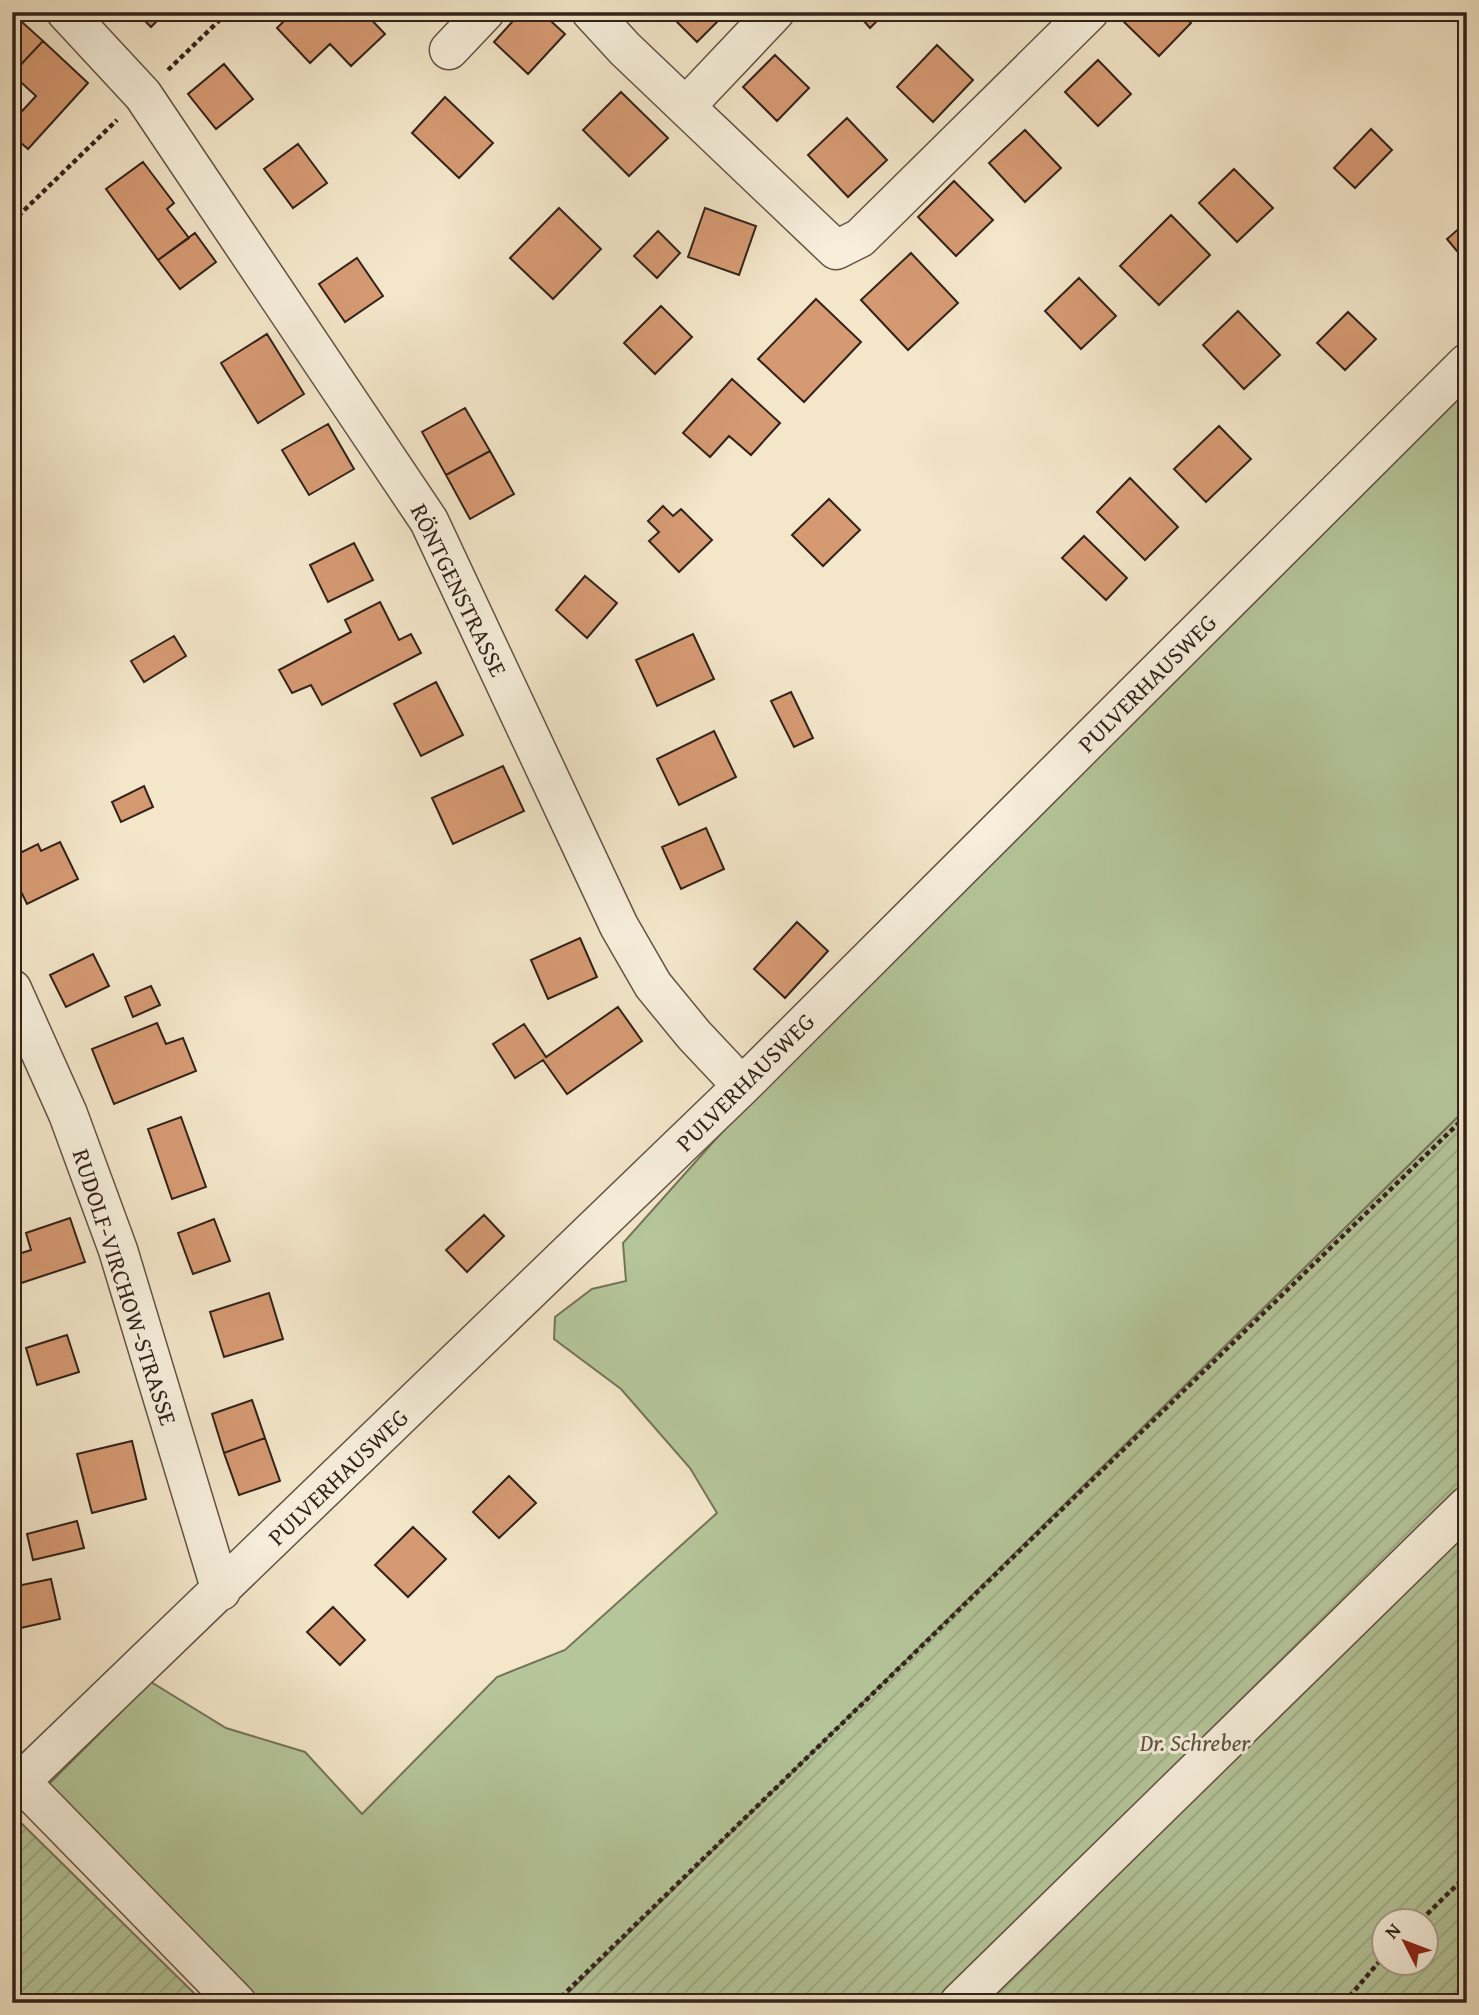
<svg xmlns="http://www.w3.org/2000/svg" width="1479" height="2015" font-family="'Gentium Book Plus',serif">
<defs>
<pattern id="garden-furrows" width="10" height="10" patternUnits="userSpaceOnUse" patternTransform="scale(1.75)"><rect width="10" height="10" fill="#b5c69a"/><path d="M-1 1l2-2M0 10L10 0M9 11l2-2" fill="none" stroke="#9caa84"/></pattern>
</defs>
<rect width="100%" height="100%" fill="#f3e6c9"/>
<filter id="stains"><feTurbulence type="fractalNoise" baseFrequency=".00286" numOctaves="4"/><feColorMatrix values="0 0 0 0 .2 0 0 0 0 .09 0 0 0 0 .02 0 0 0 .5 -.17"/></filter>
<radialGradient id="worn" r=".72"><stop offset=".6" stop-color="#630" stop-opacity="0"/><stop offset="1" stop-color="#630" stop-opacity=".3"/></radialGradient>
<path fill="#b5c69a" stroke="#74745a" stroke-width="2" d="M1467 390V1108L558 2003H253L45 1788 151 1682 226 1728 305 1752 362 1814 497 1677 565 1650 717 1513 690 1468 621 1389 554 1339 555 1317 592 1289 626 1281 623 1243 732 1121Z"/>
<path fill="url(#garden-furrows)" stroke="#74745a" stroke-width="2" fill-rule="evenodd" d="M1467 1108V2003H558ZM1384 1920H1426V1962H1384Z
M14 1816 204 2003H12Z"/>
<path fill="#d69a73" stroke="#32221b" stroke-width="2" d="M136 12H166L151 27Z
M293 12H364L385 34 351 66 330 44 310 63 277 28Z
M521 12H541L565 34 528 74 494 42Z
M667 12H727L697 42Z
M856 12H886L870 28Z
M1130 12H1180L1191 23 1159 56 1122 20Z
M12 13 43 41 12 74Z
M43 41 88 83 28 149 12 135V122L36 96 12 74Z
M937 45 973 80 933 122 897 87Z
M775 55 809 88 777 121 743 87Z
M1098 60 1131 94 1098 126 1065 92Z
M224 64 253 99 216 129 188 94Z
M621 92 668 138 629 176 583 130Z
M445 97 493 143 459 178 412 133Z
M847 118 887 160 848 197 808 155Z
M1371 129 1392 150 1355 188 1334 168Z
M1025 130 1061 168 1025 202 989 163Z
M298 144 327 183 293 208 264 169Z
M143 162 174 203 167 209 189 238 158 260 106 189Z
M1234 169 1273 208 1237 242 1199 203Z
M954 181 993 220 956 256 918 217Z
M559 208 601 249 553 299 510 258Z
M705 208 756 226 739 275 688 257Z
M1171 215 1210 255 1159 305 1120 266Z
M1463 225 1467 229V263L1447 239Z
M658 231 680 253 657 278 634 256Z
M195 233 216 262 180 289 158 260Z
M911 253 958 303 908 350 861 300Z
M357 258 383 296 345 322 319 284Z
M1079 278 1116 316 1081 349 1045 311Z
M816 299 861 342 804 402 758 359Z
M661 306 692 337 655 374 624 343Z
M1238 311 1280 355 1244 389 1203 345Z
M1348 312 1376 339 1345 370 1317 343Z
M267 334 304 394 258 423 221 363Z
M732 379 780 423 751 455 729 436 710 457 683 433Z
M465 408 490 451 446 475 422 432Z
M328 424 354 469 309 495 282 450Z
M1219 426 1251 459 1206 502 1174 469Z
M490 451 514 494 470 519 446 475Z
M1130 478 1178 527 1145 560 1097 512Z
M829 499 860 530 823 566 792 535Z
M663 506 673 516 681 509 712 540 679 572 649 541 659 532 648 521Z
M1084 536 1127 578 1106 600 1062 558Z
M354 543 373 580 328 602 310 565Z
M585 576 617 603 587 638 556 610Z
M380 602 399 640 411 634 421 653 322 705 311 685 292 693 279 670 351 632 345 620Z
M693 634 714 679 657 706 636 660Z
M174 636 186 656 144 682 131 661Z
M436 682 463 735 421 756 394 704Z
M791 692 813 738 794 747 771 701Z
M714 731 736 777 679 805 657 759Z
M503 766 524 811 453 844 432 798Z
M144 786 153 807 121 822 112 802Z
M706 828 724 869 681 889 662 847Z
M60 842 78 879 27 904 12 873V867L19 863 16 855 38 844 41 851Z
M797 922 828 951 785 998 754 969Z
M580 938 597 977 548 999 531 960Z
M93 954 109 986 66 1007 50 975Z
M151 986 160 1005 133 1017 125 997Z
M618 1007 642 1041 567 1094 543 1060 515 1078 493 1044 524 1024 546 1057Z
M157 1023 166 1044 183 1038 196 1071 114 1104 92 1049Z
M181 1117 206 1187 172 1199 148 1129Z
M484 1215 504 1236 467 1272 446 1250Z
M70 1218 85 1262 12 1286V1256L31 1250 26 1233Z
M214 1219 230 1261 193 1274 178 1233Z
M269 1293 283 1339 224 1357 210 1312Z
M67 1335 79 1372 37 1385 26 1348Z
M252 1400 265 1438 224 1453 212 1414Z
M265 1438 280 1481 239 1495 224 1453Z
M132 1441 146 1499 92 1513 77 1454Z
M509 1476 536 1503 499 1538 473 1512Z
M77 1521 84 1548 33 1560 27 1534Z
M413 1527 446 1559 408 1597 375 1565Z
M51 1579 60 1619 12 1630V1587Z
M333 1607 365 1640 340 1665 307 1632Z"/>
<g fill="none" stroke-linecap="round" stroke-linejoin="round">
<g stroke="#625346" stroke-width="41">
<path id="minor" d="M66 12 143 95 429 521 619 926 653 985 694 1035 742 1086
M591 12 625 49 836 250 860 238 1089 12
M449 50 485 12
M686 106 775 12
M12 989 68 1114 118 1250 221 1591
M21 1782 237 2003
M12 1790 742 1086 1467 363
M959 2003 1467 1506"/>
</g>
<path stroke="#32221b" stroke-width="4.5" stroke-dasharray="5 3.5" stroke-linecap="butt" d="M168 70 228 12
M12 222 117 120
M1421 1920 1467 1875
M555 2003 1467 1115
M1344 2003 1384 1956"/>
<use href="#minor" stroke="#f7efdc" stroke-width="38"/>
</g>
<g text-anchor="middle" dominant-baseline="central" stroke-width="6" stroke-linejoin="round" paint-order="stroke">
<g font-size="24" fill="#32221b" stroke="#f7efdc">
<text transform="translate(459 590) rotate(64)">RÖNTGENSTRASSE</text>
<text transform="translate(1147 683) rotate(-45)">PULVERHAUSWEG</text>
<text transform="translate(745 1082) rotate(-45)">PULVERHAUSWEG</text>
<text transform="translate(125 1287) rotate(72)">RUDOLF-VIRCHOW-STRASSE</text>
<text transform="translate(338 1477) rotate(-44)">PULVERHAUSWEG</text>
</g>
<g font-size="24" font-style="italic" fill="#595341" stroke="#f7efdc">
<text x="1195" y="1742">Dr. Schreber</text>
</g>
</g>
<rect width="1479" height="2015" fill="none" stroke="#f3e6c9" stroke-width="42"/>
<rect x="14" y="14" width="1451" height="1987" fill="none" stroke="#32221b" stroke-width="3.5"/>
<rect x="21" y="21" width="1437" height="1973" fill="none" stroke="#32221b" stroke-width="2"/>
<g transform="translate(1405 1942) rotate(312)"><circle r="33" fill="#f7efdc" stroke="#a89d8f" stroke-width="2"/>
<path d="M0-5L12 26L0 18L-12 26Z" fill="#8f2418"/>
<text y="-10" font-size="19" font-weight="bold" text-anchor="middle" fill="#32221b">N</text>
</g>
<rect width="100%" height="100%" filter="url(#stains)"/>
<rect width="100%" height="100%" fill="url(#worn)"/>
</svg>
